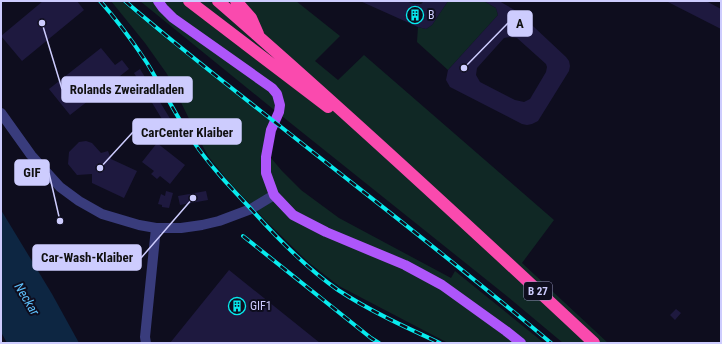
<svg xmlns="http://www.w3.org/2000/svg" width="722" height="344" font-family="'Roboto Condensed',sans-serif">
<rect width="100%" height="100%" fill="#0e0d1e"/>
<path fill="#102825" d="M111 1H121L168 40 275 125 271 158 282 171 301 190 339 218 451 278 455 271 544 343H448L339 286 308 262 267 222 229 182 208 156 199 139 167 74 145 43Z
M140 1H296L340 36 315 61 338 80 364 55 554 220 522 263 608 343H563L508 297 273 109Z
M448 1H484L496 8 498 15 448 70 417 42 418 27 426 29 432 25Z"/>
<path fill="#0d2642" d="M1 210 52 294 79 343H7L1 332Z"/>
<path fill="#1e193f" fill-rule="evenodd" d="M43 1H77L84 10 22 61 1 36Z
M360 1H406L414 4H421L424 1H448L432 25 426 29 418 27Z
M484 1H499L518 12 566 57 569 61 570 66 569 71 538 121 532 124 527 125 522 124 450 87 446 80 448 70 498 15 496 8ZM510 37 517 38 546 64 547 67 546 72 530 99 524 102 515 100 480 82 476 75 477 68 504 38Z
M666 1H706L721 9V29Z
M101 48 115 65 122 60 129 69 70 115 49 89Z
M140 69 180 135 174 139 134 73Z
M86 141 92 143 101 153 108 151 111 159 137 171 124 198 92 183V174L77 175 68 164 69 152 79 142Z
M157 143 185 165 170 184 160 176 157 179 151 174 154 171 142 162Z
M166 191 173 193 169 208 162 207V205L158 204 161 194 165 196Z
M206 191 208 200 180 205 178 196Z
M229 270 320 343H170Z
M676 309 681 313 675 320 670 315Z"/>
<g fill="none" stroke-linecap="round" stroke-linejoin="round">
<path stroke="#393c7c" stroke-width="10" d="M1 113 31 155 60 187 79 201 102 214 139 225 156 228H181L202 225 219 221 251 209 274 195
M146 343 145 337 156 228"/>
<path stroke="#ae56fa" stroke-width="10" d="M158 1 163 8 173 18 272 88 277 94 280 105 279 112 271 130 266 157V173L274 195 293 215 326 232 405 265 442 285 506 331 521 343"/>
<path stroke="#fa4aae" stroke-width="12" d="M189 1 286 75 328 107
M218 1C346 112 470 227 594 343
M236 1 251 18 258 34"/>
<g stroke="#07ebee" stroke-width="4">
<path id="rail" d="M100 1C117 20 133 42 147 63 163 89 176 116 193 141 210 166 231 188 252 210 278 239 306 268 338 290 370 311 405 327 440 343
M125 1C178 47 234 90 290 134 377 203 466 271 551 343
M243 236 371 338 379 343"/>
</g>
<use href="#rail" stroke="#0e0d1e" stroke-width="2.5" stroke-dasharray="8" stroke-linecap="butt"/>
</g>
<defs>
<g id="building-ring" transform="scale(0.9)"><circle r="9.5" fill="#0e0d1e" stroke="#07ebee" stroke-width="1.5"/><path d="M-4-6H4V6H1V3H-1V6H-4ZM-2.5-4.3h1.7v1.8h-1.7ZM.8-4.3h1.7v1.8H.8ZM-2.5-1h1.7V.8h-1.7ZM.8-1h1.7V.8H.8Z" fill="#07ebee"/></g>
</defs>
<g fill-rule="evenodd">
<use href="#building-ring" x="415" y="15"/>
<use href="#building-ring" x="237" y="306"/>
</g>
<g text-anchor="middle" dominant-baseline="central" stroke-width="4" stroke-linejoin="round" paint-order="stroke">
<rect fill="#0e0d1e" stroke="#9493bb" stroke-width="1" x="524" y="282" width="28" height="18" rx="3"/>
<g font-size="11" font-weight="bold" fill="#cdccfe">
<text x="538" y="291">B 27</text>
</g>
<g font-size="12" fill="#cdccfe" stroke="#0e0d1e" text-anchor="start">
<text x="428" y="15">B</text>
<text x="250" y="306">GIF1</text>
</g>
<g font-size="13" font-style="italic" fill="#5dbffa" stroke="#0e0d1e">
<text transform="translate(27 299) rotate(59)">Neckar</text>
</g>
</g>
<path fill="none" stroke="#cdccfe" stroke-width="1.5" d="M464 68L508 23M42 23L62 89M100 168L133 132M60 221L49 173M193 198L141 258"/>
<g fill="#cdccfe" stroke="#0e0d1e" stroke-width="1.5">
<circle cx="464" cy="68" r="4"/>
<circle cx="42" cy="23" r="4"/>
<circle cx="100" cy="168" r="4"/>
<circle cx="60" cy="221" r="4"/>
<circle cx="193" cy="198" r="4"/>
</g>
<g fill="#cdccfe" stroke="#cdccfe" stroke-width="1.5">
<rect x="508" y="11" width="24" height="25" rx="4"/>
<rect x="62" y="77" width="130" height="25" rx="4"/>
<rect x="133" y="119" width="108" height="25" rx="4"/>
<rect x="15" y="160" width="34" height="25" rx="4"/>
<rect x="33" y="245" width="108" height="25" rx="4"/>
</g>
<g font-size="13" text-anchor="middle" font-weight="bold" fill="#111">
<text x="520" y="28">A</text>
<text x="127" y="94">Rolands Zweiradladen</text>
<text x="187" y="137">CarCenter Klaiber</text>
<text x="32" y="177">GIF</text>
<text x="87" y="262">Car-Wash-Klaiber</text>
</g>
<rect width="722" height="344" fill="none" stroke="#cdccfe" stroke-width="4"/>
</svg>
